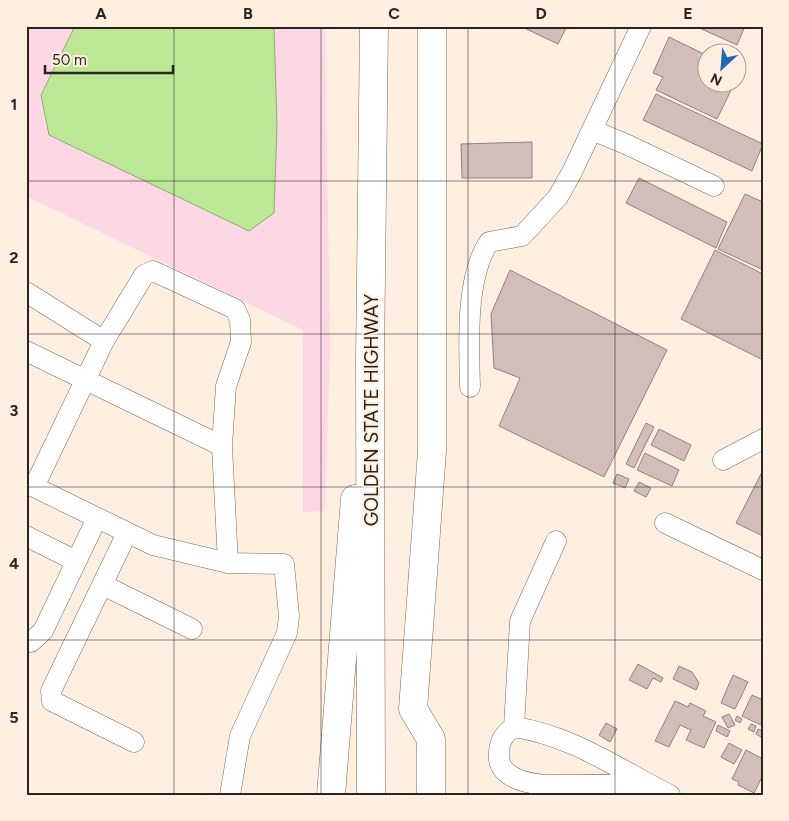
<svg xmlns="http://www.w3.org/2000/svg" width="789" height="821" font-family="Figtree,sans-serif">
<rect width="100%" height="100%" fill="#ffefe1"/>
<path fill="#fdd7e3" d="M26 26H325L330 343 326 481 324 511 303 512V330L26 196Z"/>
<path fill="#bce797" stroke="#90ac73" d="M75 26H274L277 125 274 213 249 231 49 135 41 95Z"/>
<path fill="#d2bdb9" stroke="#94807c" d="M520 26H567L558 44Z
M695 26H745L737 45Z
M669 37 706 55V82H735L717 119 656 90 663 77 653 73Z
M656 94 763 144 752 171 643 120Z
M532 142V178H462L461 144Z
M639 178 727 222 716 248 626 203Z
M745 194 763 202V270L718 249Z
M715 250 763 274V360L681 319Z
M510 270 667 350 604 477 499 426 520 378 494 368 491 314Z
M646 423 654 427 634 468 626 464Z
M659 429 691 445 684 461 651 445Z
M645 453 679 470 672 486 637 470Z
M763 470V536L736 523Z
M617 474 629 479 625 488 613 483Z
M639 482 651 488 646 497 634 491Z
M638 664 663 678 661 682 653 678 647 689 629 680Z
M679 666 692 672 699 683 696 690 673 679Z
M733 675 748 682 735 709 721 703Z
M752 695 763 700V726L742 716Z
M675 701 688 707 690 703 706 711 703 716 716 722 704 748 686 740 691 730 680 725 669 747 655 741Z
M729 714 735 725 728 728 722 717Z
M737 716 742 719 740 723 735 720Z
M606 723 617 729 610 742 599 735Z
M751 724 756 726 754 732 748 729Z
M718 725 730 731 727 737 716 731Z
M758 729 763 731 761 737 756 734Z
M729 743 742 750 734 764 721 757Z
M746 750 763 759V775L754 793 738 785 739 782 732 779Z"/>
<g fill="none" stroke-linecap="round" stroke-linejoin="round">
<g stroke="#76685c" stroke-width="21">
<path id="minor" d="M592 130 628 145 714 186
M26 292 104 341
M26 351 222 446
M470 387C469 345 465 278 489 242L522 236 558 197 572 172 641 26
M723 460 763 439
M26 483 153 545 228 563 284 564 289 616 287 633 240 736 230 795
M34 487 104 341 144 275 153 271 235 309 240 320 241 342 226 386 222 446 228 563
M665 523 763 570
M127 533 51 691 52 701 134 742
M26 536 76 561
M103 585 192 629
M26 640 31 642 43 631 97 518
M514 727 520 621 556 541
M648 784 544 785C525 783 496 777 499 752 500 740 504 734 514 727 571 735 620 770 670 795"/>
</g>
<g stroke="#76685c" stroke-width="29">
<path id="highway" d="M331 795 355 499
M371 795 370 359 374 26
M431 795V739L413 709 432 451V26"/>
</g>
<use href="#minor" stroke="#fff" stroke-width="20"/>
<use href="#highway" stroke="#fff" stroke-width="28"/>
</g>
<path fill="none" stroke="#2a241f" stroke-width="1" stroke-opacity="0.55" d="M174 26V795M321 26V795M468 26V795M615 26V795M26 181H763M26 334H763M26 487H763M26 640H763"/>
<g text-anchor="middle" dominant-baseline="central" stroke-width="4" stroke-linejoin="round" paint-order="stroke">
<g font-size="19" fill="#2a241f" stroke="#ffefe1">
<text transform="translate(371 410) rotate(-90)">GOLDEN STATE HIGHWAY</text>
</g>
</g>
<rect width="789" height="821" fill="none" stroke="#ffefe1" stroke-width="55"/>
<g transform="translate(722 68) rotate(206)"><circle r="24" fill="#ffefe1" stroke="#aa9e93"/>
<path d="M0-4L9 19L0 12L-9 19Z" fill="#2068b8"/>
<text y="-8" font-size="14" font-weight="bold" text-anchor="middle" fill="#2a241f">N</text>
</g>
<path d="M45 65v8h128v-8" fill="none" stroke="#2a241f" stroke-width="2.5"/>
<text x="52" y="65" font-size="15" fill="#2a241f" stroke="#ffefe1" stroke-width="4" paint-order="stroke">50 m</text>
<rect x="28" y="28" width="734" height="766" fill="none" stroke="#2a241f" stroke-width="2"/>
<g font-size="16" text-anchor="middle" font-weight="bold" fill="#2a241f">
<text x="101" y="19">A</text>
<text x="248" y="19">B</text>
<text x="394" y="19">C</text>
<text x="541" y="19">D</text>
<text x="688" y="19">E</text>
<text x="14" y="110">1</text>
<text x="14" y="263">2</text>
<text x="14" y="416">3</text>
<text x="14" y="569">4</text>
<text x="14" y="723">5</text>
</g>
</svg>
